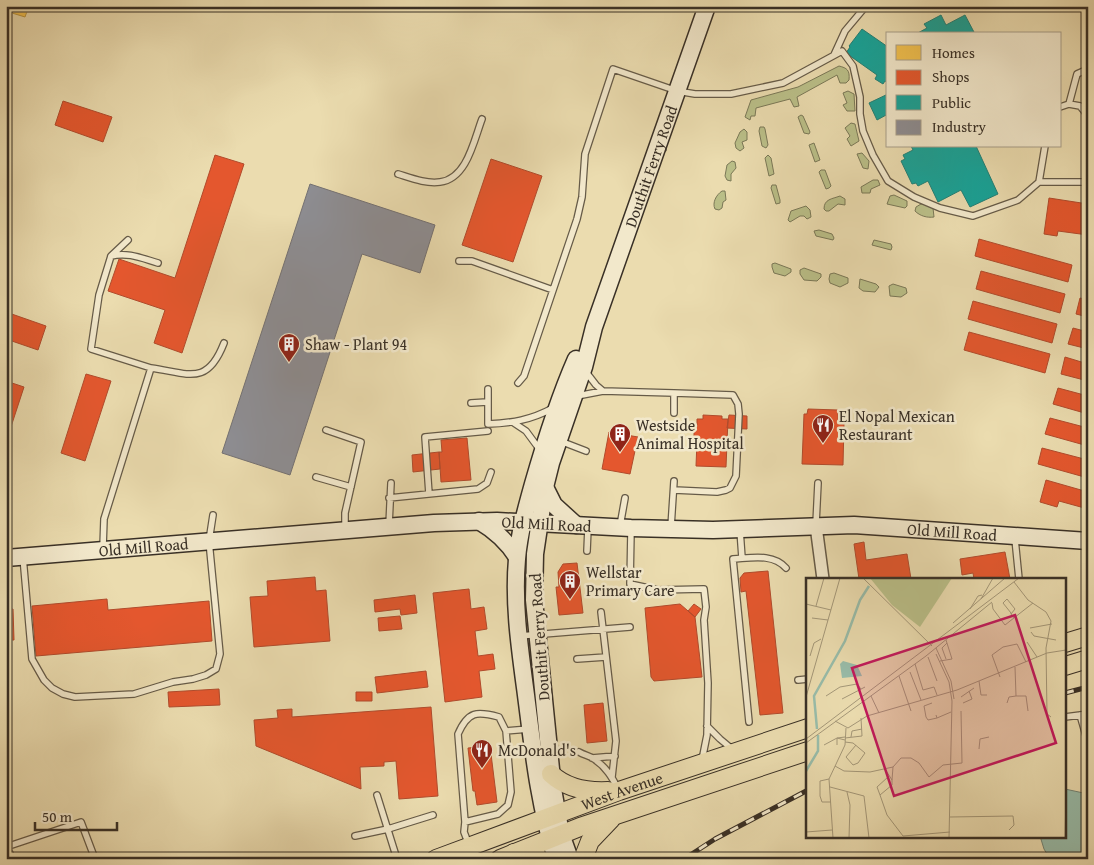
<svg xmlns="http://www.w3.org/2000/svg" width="1094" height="865" font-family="'Gentium Book Plus',serif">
<rect width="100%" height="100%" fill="#ebdcaf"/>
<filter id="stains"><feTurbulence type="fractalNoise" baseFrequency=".004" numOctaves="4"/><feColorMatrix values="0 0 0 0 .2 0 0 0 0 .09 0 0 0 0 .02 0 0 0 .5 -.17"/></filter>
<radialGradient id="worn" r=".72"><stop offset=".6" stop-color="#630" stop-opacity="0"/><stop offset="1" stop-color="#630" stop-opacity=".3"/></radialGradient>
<path fill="#babf88" stroke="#7a7857" d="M839 66C847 68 850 70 849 80L846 83H840L837 75 797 97 799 106 794 107 790 99 756 108 755 116H751L750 120 745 117 751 100 798 87Z
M848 91 854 94 855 111H847L843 105 847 103 843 93Z
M801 115 803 116 810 132 809 134 804 133 798 117Z
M851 123 855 124 859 141 851 146 847 139 850 136 845 128Z
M760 127H764L765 129 768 145 766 148 762 146 759 131Z
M744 129 747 132V140L742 142 744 148 740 151 736 148 735 143 740 132Z
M814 143 820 160 815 162 809 145Z
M862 153 869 161 868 169 863 168 857 154Z
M768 155 771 158 774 174 769 176 765 158Z
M732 161 735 162 736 168 731 174V181L727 180 725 176 727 165Z
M821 170H825L831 186 829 188 826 189 819 172Z
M873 180H878L880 185 871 189 870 193H862L861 187Z
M772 185H776L780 200V203L776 204 771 188Z
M722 191H725L726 200 723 202 722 208 719 210 715 209C712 203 716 195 722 191Z
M894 195 907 201V206L905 208 887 204 890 196Z
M840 196 845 199V205L838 204 829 211H826L824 209C824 199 832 199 840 196Z
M921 204H926L933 208 934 217C927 218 920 216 915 211L916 207Z
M806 206 810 210 811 217 807 219 804 216H800L790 222 788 220 791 211Z
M819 230 832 234 834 238 833 240 816 236 814 231Z
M874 240 891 244 892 247 891 250 872 245Z
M775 263 791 269V272L785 276 774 273 772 267V264Z
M804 268 821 274V277L817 281 804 280 800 274V270Z
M834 273 848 278V283L840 287 830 283 829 279 830 274Z
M860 279 876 284 879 287 875 292 863 291 859 288Z
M893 284 906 288 907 293 901 297 890 296 889 286Z"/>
<path fill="#98bca9" stroke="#728475" d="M1065 789 1088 794V859H1050L1044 849 1040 836H1065Z"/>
<path fill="#f2c14e" stroke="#ba9642" d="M15 6H29L25 17 12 13Z"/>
<path fill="#e4572e" stroke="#b14b2c" d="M63 101 112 117 103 142 55 125Z
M215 155 244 164 182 353 154 343 165 310 108 291 119 259 175 278Z
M491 159 542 176 513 262 462 245Z
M1049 198 1088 204V235L1058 231 1057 236 1044 234Z
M979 239 1072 265 1068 282 975 256Z
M1088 269V286L1083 285Z
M981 271 1065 294 1060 313 976 289Z
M1080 298 1088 300V317L1076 314Z
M973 301 1057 324 1052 343 968 319Z
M6 312 46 326 38 350 6 339Z
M1073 328 1088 332V349L1068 344Z
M969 332 1050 354 1045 373 964 350Z
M1065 357 1088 364V381L1061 374Z
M86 374 111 381 85 461 61 453Z
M6 381 24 387 6 442Z
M1058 388 1088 396V414L1053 404Z
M808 409 838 410V424H844L843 465 802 464 804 414H807Z
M703 415 722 416V419H728L726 467 696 466 697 441H694V427H697V419H703Z
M729 415 747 416V429L727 428Z
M1050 418 1088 428V446L1045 434Z
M609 432 638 437 630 474 602 469Z
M467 438 471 480 441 482 439 452H442L441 440Z
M1042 448 1088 460V478L1038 464Z
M439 452 440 469 413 472 412 455Z
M1046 480 1088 492V509L1059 501 1057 507 1040 502Z
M864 542 866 560 907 554 911 579H859L854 544Z
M1005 552 1010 579H974L973 573 962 575 960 559Z
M577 563 583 613 559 615 556 587H559L558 572 563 564Z
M768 571 783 713 760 715 746 591 741 592 740 578 744 573Z
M315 577 316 591 326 590 330 641 254 647 250 597 268 596 267 581Z
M469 589 471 609 484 607 487 629 475 631 478 656 493 654 495 669 479 671 482 697 445 702 433 593Z
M415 595 417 613 401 615 400 609 375 612 374 600Z
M107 599 108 610 209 601 212 641 36 656 32 606Z
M680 604 695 617 702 677 654 681 651 677 645 608Z
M694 604 701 609 695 617 688 611Z
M6 609H13L14 640H6Z
M400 616 402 629 379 631 378 618Z
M426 671 428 687 377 693 375 677Z
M219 689 220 705 169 707 168 692Z
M356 692H372V701H356Z
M603 703 607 741 587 743 584 705Z
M431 707 438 796 399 799 396 761 384 762V766L360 767 361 789 256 746 254 720 278 718 277 710 292 709V717Z
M490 746 497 802 477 805 475 791H473L468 748Z"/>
<path fill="#17a398" stroke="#218076" d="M941 15 946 25 965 15 975 34H916L927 28 924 24Z
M862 29 888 47V81L887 82 885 81 883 84 875 79 877 75 846 53 850 47 849 46Z
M888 94V114L877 120 869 103Z
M911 146H976L998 194 970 207 961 190 938 202 928 181 918 186 916 183 912 184 901 161 905 159 903 155 913 150Z"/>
<path fill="#8d8d92" stroke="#747172" d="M310 184 435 225 420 273 362 254 290 475 222 453Z"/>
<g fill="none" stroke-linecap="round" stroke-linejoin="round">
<g stroke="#665b48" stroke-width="8">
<path id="lane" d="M834 55 845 31 866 6
M1069 104 1077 74 1088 69
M1060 107 1069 104 1080 106 1088 116
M398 174C411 178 426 184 440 182 467 179 474 140 482 119
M1039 182 1045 146
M128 240 111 256C128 252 141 258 158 263
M111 256 99 295 91 349 151 368
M459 261H472L553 290
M586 372 596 385 603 391
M518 383 524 376 577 219 582 197 585 154 613 69 677 91 695 94H731L783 83 842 51 853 66 860 97V114L863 131 873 155 888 181 914 197 940 208 973 216 1018 200 1039 182H1088
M488 389V424C512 423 531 420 553 408
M577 396 603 391 674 393
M471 403 487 402
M514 423 526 431 540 450
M326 430 361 442 345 513V529
M560 441 586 451
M316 477 351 487
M674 490 717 492 726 490 730 488 736 476 739 414 738 404 733 395 674 393V413
M429 494 425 437 488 431
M389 498 478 489 487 483 491 472
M816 524 818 483
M389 525 391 483
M620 526 625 498
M671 527 674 481
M740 530 742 558
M631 531 630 584 658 590 704 589 706 607 704 620 708 683 707 735 702 760
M1015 539 1019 579
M103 547 104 519 151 368C188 373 207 387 224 343
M587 551 588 528
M23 557 32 659 44 680 52 688 63 694 75 697 134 694 173 682 193 679 206 675 216 669 220 654 209 541 213 515
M601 612 616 741 612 777
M519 636 630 627
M577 659 606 657
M798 680 808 679
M1080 715 1088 743
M1065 717 1088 714
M749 722 733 559C751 558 773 553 786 568
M707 726 720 739 732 749
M506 731 529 729
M579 752C584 755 590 756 594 759 606 767 612 777 618 789
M592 758 615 756
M377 795 397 859
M465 822 498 814 508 805 511 792 506 731 499 717C477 711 468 711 458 734L465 822 464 832 469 845
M355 836 388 829 433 815
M7 846 12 859
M6 847 81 822 95 859"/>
</g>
<g stroke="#665b48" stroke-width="14">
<path id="street" d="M816 526 823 579"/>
</g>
<g stroke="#393026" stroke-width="19">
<g id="secondary">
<path d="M545 487 554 505 576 525"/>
<path d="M479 521C496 531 507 541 517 557"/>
<path id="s1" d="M6 558 434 523 497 521 631 528 713 530 854 525 1088 541"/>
<path d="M556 859C539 806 533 749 526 695 520 650 513 604 517 559 519 534 526 509 533 484 545 442 558 400 576 359"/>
<path id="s2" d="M570 859 561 834 553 789 534 600 535 554 545 487 551 463 584 367 594 327 707 6"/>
</g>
</g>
<g stroke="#393026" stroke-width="20">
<g id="primary">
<path d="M1065 643 1088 636"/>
<path d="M1065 666 1088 659"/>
<path d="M551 774C566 788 588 792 608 791"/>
<path d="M514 853 540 859"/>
<path id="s3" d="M436 859 619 791 808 728"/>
<path d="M500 859 580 827 808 751"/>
<path d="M583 859 590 841 611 819"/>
</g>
</g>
<use href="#lane" stroke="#f2e8cb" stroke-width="5.5"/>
<use href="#street" stroke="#f2e8cb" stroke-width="11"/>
<use href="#secondary" stroke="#f2e8cb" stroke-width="16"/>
<use href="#primary" stroke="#ebdcaf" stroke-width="18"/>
<g stroke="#393026" stroke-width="5">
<path id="rail" d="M1065 693 1088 687
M684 859 715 839 808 790"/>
</g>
<use href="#rail" stroke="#f2e8cb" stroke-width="3" stroke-dasharray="9" stroke-linecap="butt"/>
</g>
<defs>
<g id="building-pin" transform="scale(1.125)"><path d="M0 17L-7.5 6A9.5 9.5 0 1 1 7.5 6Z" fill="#8f2418" stroke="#f2e8cb"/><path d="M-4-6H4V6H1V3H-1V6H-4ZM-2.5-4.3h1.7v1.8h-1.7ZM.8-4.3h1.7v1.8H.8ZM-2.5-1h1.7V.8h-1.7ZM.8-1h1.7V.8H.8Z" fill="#fff"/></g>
<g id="restaurant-pin" transform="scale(1.125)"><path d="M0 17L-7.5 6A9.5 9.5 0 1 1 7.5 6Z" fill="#8f2418" stroke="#f2e8cb"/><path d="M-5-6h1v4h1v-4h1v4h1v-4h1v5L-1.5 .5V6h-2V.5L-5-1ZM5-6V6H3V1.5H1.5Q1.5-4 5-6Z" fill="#fff"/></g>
</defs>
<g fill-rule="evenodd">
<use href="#building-pin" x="289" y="344"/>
<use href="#restaurant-pin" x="823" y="425"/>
<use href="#building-pin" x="620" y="434"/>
<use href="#building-pin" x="570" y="581"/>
<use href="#restaurant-pin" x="482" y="750"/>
</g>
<g text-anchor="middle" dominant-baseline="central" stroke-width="5" stroke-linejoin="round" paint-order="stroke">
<g font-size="16" fill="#393026" stroke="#f2e8cb">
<text stroke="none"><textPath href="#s2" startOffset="714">Douthit Ferry Road</textPath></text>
<text stroke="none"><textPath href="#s1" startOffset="542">Old Mill Road</textPath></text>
<text stroke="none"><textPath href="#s1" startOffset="948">Old Mill Road</textPath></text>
<text stroke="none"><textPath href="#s1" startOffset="138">Old Mill Road</textPath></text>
<text transform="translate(539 637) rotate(-94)">Douthit Ferry Road</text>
<text stroke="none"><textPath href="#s3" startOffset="198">West Avenue</textPath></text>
</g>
<g font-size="16" fill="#393026" stroke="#f2e8cb" text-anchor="start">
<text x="305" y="344">Shaw - Plant 94</text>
<text x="839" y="416">El Nopal Mexican<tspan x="839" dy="18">Restaurant</tspan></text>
<text x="636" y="425">Westside<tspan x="636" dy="18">Animal Hospital</tspan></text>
<text x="586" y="572">Wellstar<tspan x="586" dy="18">Primary Care</tspan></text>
<text x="498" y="750">McDonald's</text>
</g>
</g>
<g transform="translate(806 578)">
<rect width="260" height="260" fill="#ebdcaf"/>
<path d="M64 0H146L114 49 86 27Z" fill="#babf88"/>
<path d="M37 83 51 87 56 98 36 100 34 86Z" fill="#98bca9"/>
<path fill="none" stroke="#98bca9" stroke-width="2.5" d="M11 151 8 118 39 63 54 22 63 8M0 193 12 173V157"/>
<path fill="none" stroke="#a49778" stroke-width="1" d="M57 0 126 68M208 4 222 22 240 34 245 43 240 70 241 136 245 139M175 21 187 0M186 25 187 31 199 47 227 25M0 26 25 32M10 28 18 0M164 31 172 18 176 17M205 36 209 31 201 21 197 25 205 35V36L208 40M6 40 22 42M147 45 199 0M224 50 246 46M225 54 228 58 250 62M221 64 231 79M130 70 145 103 148 121M130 76 143 104 146 123 143 260M4 78 8 65 15 61M122 79 131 103M140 81 136 70 141 65M134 83 146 81 140 62M109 86 117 112 128 109 131 117M104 94 115 122M93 98 105 133M194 99 186 77 197 69 211 66 220 84M173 103 175 117H181M20 118 34 109 51 106 55 111M65 118 73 135M210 118H220L222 133M0 119 34 0M155 119 168 110M36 121 59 109M126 125 118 128 120 139 122 142 131 140 130 137M157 125 166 121 163 113M201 125 203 119 210 118 209 89M131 140 145 134M29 143 42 150 61 138 151 112 241 75 260 72M39 159 31 160 39 162M45 159 46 153 56 151M39 160 56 158 55 140M0 161 213 0M39 164 47 165 59 175 52 185 47 187M0 165 120 78 186 24M18 167 31 160V167M173 171 174 161 183 159M47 187 40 179 50 167M29 188 38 193 64 194 87 189 95 180H105L113 185 123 199 137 187 156 185 155 133M79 191 86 202 87 189M82 199 71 209 74 217 86 207V202M23 201 14 203V218L16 224H25M24 209 58 218 63 260M41 214 44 227 43 260M74 217 81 237 97 258 144 254M144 239 207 238 208 247 203 252M0 254 26 252M27 260 23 201 39 167 40 150M259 260 260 216"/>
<path fill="#c2185b" fill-opacity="0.15" stroke="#c2185b" stroke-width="2.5" d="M209 37 250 165 88 218 46 90Z"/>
<rect width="260" height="260" fill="none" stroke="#393026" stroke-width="2.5"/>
</g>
<rect width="1094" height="865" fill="none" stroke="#ebdcaf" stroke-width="25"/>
<rect x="8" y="8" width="1079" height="850" fill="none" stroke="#393026" stroke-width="2.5"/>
<rect x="12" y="12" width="1069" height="840" fill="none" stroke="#393026"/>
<rect x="886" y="32" width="175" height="115" fill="#f2e8cb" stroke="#a89e89"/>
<rect x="896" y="45" width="25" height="15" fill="#f2c14e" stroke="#a89e89"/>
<text x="932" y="58" font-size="15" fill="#393026">Homes</text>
<rect x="896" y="70" width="25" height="15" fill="#e4572e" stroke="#a89e89"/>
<text x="932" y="82" font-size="15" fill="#393026">Shops</text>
<rect x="896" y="95" width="25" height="15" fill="#17a398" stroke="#a89e89"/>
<text x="932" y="108" font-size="15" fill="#393026">Public</text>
<rect x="896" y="120" width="25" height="15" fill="#8d8d92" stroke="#a89e89"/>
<text x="932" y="132" font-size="15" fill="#393026">Industry</text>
<path d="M35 822v8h82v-8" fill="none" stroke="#393026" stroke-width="2.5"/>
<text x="42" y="822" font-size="15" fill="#393026" stroke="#f2e8cb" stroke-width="4" paint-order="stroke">50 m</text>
<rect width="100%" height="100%" filter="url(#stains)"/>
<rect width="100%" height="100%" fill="url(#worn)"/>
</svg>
